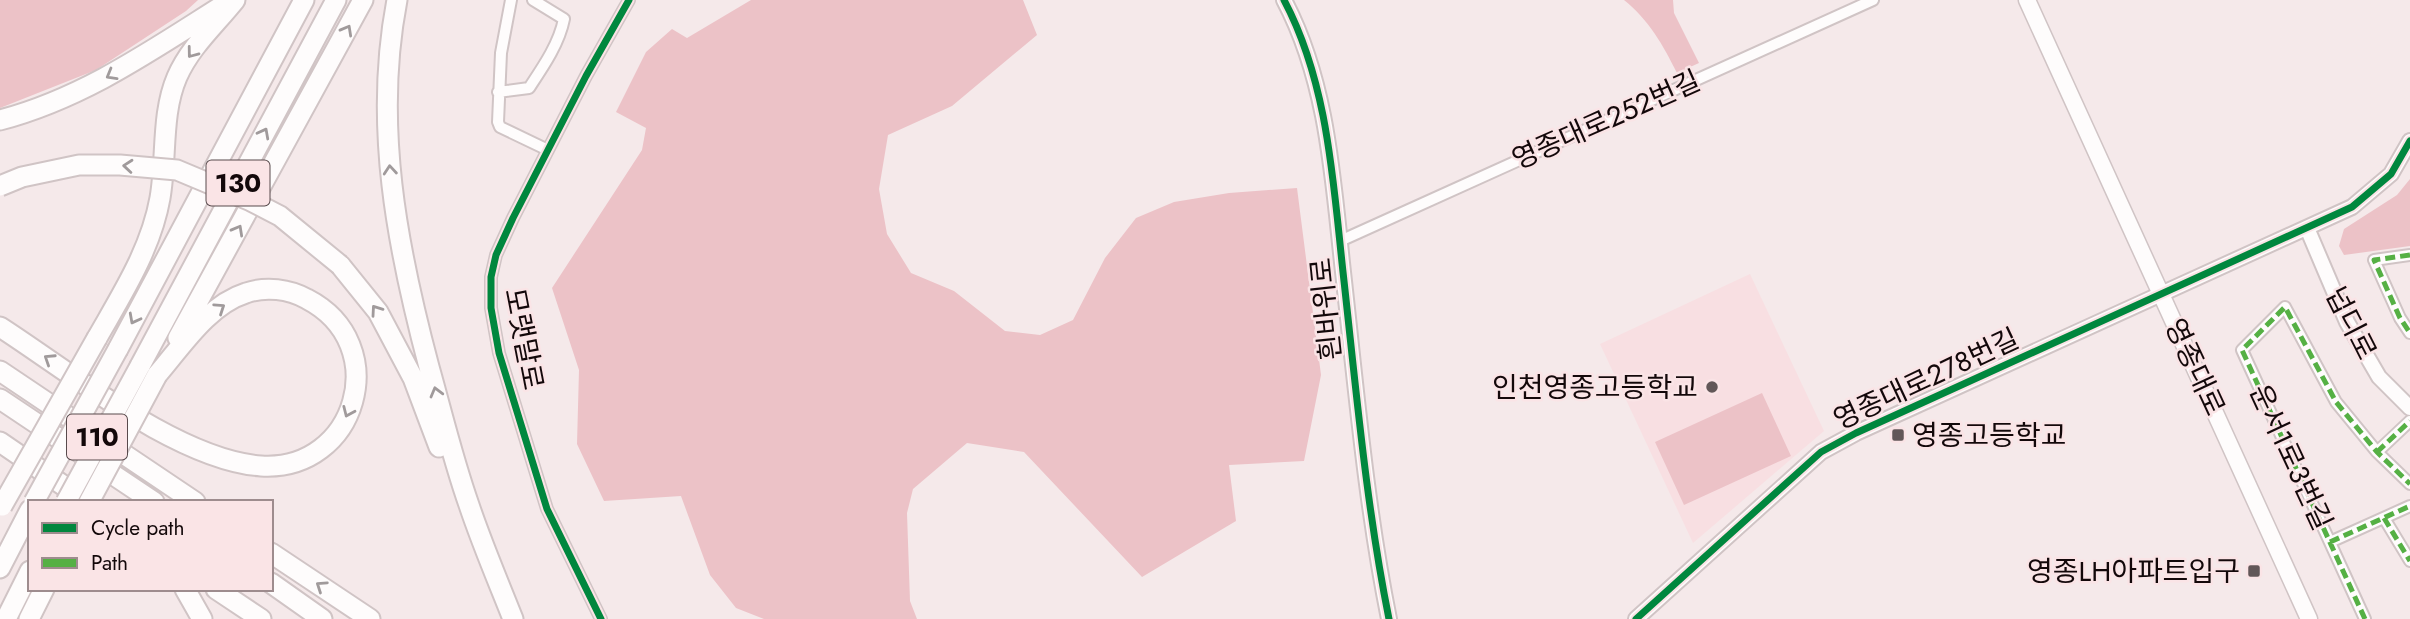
<svg xmlns="http://www.w3.org/2000/svg" width="2410" height="619" font-family="Jost,'Noto Sans KR',sans-serif">
<rect width="100%" height="100%" fill="#f5e9ea"/>
<path fill="#f8dfe2" d="M1750 274 1824 431 1693 543 1600 344Z"/>
<path fill="#ecc2c7" d="M0 0H198L186 11 96 70 0 108Z
M751 0H1023L1037 35 952 106 888 135 879 189 887 234 911 273 954 291 1005 331 1040 335 1073 320 1105 258 1136 218 1174 202 1229 193 1297 188 1321 375 1304 461 1229 465 1236 521 1142 577 1024 452 967 443 913 489 907 513 910 601 917 619H764L736 608 710 575 681 496 604 501 577 444 579 370 552 288 642 150 646 128 616 112 646 52 672 29 687 38Z
M1624 0H1673L1674 13 1699 63 1677 73C1663 45 1649 20 1624 0Z
M2410 179V246L2344 255 2339 246 2344 229 2397 195Z
M1762 393 1791 456 1684 505 1655 442Z"/>
<g fill="none" stroke-linecap="round" stroke-linejoin="round">
<g stroke="#d0c4c5" stroke-width="14">
<path id="minor" d="M511 0 501 53 498 122 500 127 548 150
M498 92 529 88C543 67 559 44 564 19L533 0
M1340 241 1873 0
M2410 255 2374 260 2400 318 2410 333
M2377 452 2410 421
M2384 518 2410 561
M2330 542 2410 506
M601 619 547 509 499 353 491 308V277L496 255 513 218 586 76 629 0
M2365 619 2242 350 2285 307 2336 402 2377 452 2410 484"/>
</g>
<g stroke="#d0c4c5" stroke-width="18">
<path id="tertiary" d="M1284 0C1328 83 1333 181 1343 272 1356 388 1366 505 1389 619
M2307 228 2347 322 2379 377 2410 408
M1636 619 1821 452 1856 433 2352 207 2391 174 2410 141"/>
</g>
<g stroke="#d0c4c5" stroke-width="19">
<path id="secondary" d="M2027 0 2309 619"/>
</g>
<g stroke="#d0c4c5" stroke-width="23">
<path id="motorway" d="M397 0C373 124 397 247 429 367 442 413 453 460 469 505 482 544 498 581 513 619
M0 120C84 98 152 50 225 4
M340 265 378 312 413 378 439 447
M0 327C70 372 178 460 261 466 357 472 394 344 307 299 289 289 266 286 246 293 208 305 182 346 157 375
M97 338C122 294 151 249 160 198 167 158 161 114 177 77 190 47 215 25 235 0
M178 338 363 0
M118 349 304 0
M140 366 336 0
M0 371 195 502
M0 399 154 502
M0 442 86 501
M271 553 370 619
M0 568 30 510
M271 583 322 619
M185 589 202 619
M216 589 261 619
M6 619 30 571
M29 619 44 589"/>
</g>
<use href="#minor" stroke="#fefcfc" stroke-width="10"/>
<use href="#tertiary" stroke="#fefcfc" stroke-width="14"/>
<use href="#secondary" stroke="#fefcfc" stroke-width="16"/>
<use href="#motorway" stroke="#fefcfc" stroke-width="19"/>
<g stroke="#d0c4c5" stroke-width="23" stroke-linecap="butt">
<path id="motorway-bridge" d="M0 186 22 177 79 165H120L177 170 251 201 280 216 340 265
M34 502 118 349
M66 502 140 366
M89 502 157 375
M2 506 97 338"/>
</g>
<use href="#motorway-bridge" stroke="#fefcfc" stroke-width="19"/>
<path stroke="#55b044" stroke-width="5" stroke-dasharray="10 5" stroke-linecap="butt" d="M2410 255 2374 260 2400 318 2410 333
M2377 452 2410 421
M2384 518 2410 561
M2330 542 2410 506
M2365 619 2242 350 2285 307 2336 402 2377 452 2410 484"/>
<g stroke="#fae4e6" stroke-width="11">
<path id="cycleway" d="M1284 0C1328 83 1333 181 1343 272 1356 388 1366 505 1389 619
M601 619 547 509 499 353 491 308V277L496 255 513 218 586 76 629 0
M1636 619 1821 452 1856 433 2352 207 2391 174 2410 141"/>
</g>
<use href="#cycleway" stroke="#00873e" stroke-width="7"/>
</g>
<defs><path id="oneway-chevron" d="M-2-3.5L2.5 0L-2 3.5" fill="none" stroke-width="1.6" stroke-linecap="round" stroke-linejoin="round" transform="scale(1.75)"/></defs>
<g stroke="#a09a9b">
<use href="#oneway-chevron" transform="translate(347 30) rotate(-61)"/>
<use href="#oneway-chevron" transform="translate(192 53) rotate(127)"/>
<use href="#oneway-chevron" transform="translate(111 75) rotate(150)"/>
<use href="#oneway-chevron" transform="translate(264 133) rotate(-62)"/>
<use href="#oneway-chevron" transform="translate(128 166) rotate(-175)"/>
<use href="#oneway-chevron" transform="translate(390 170) rotate(-95)"/>
<use href="#oneway-chevron" transform="translate(238 230) rotate(-61)"/>
<use href="#oneway-chevron" transform="translate(220 308) rotate(-34)"/>
<use href="#oneway-chevron" transform="translate(376 310) rotate(-125)"/>
<use href="#oneway-chevron" transform="translate(134 319) rotate(118)"/>
<use href="#oneway-chevron" transform="translate(49 359) rotate(-147)"/>
<use href="#oneway-chevron" transform="translate(436 392) rotate(-105)"/>
<use href="#oneway-chevron" transform="translate(348 412) rotate(114)"/>
<use href="#oneway-chevron" transform="translate(321 586) rotate(-146)"/>
</g>
<g fill="#625758" stroke="#fae4e6" stroke-width="2.5">
<circle cx="1712" cy="387" r="7"/>
<rect x="1891" y="428" width="14" height="14" rx="3.5"/>
<rect x="2247" y="564" width="14" height="14" rx="3.5"/>
</g>
<g text-anchor="middle" dominant-baseline="central" stroke-width="5" stroke-linejoin="round" paint-order="stroke">
<g fill="#fae4e6" stroke="#584a4c" stroke-width="2">
<rect x="206.5" y="160.5" width="63" height="45" rx="5"/>
<rect x="67" y="414.5" width="60" height="45" rx="5"/>
</g>
<g font-size="26" font-weight="bold" fill="#13080a">
<text x="238" y="183">130</text>
<text x="97" y="437">110</text>
</g>
<g font-size="28" fill="#13080a" stroke="#fae4e6">
<text transform="translate(1606 120) rotate(-24)">영종대로252번길</text>
<text transform="translate(1326 309) rotate(-96)">흰바위로</text>
<text transform="translate(2351 323) rotate(63)">넙디로</text>
<text transform="translate(524 339) rotate(79)">모랫말로</text>
<text transform="translate(2195 367) rotate(65)">영종대로</text>
<text transform="translate(1926 379) rotate(-25)">영종대로278번길</text>
<text transform="translate(2291 457) rotate(65)">운서1로3번길</text>
</g>
<g font-size="28" fill="#13080a" stroke="#fae4e6" text-anchor="end">
<text x="1698" y="387">인천영종고등학교</text>
<text x="1912" y="435" text-anchor="start">영종고등학교</text>
<text x="2240" y="571">영종LH아파트입구</text>
</g>
</g>
<rect x="28" y="500" width="245" height="91" fill="#fae4e6" stroke="#9e8c8e" stroke-width="2"/>
<rect x="42" y="523" width="35" height="10" fill="#00873e" stroke="#9e8c8e" stroke-width="2"/>
<text x="91" y="535" font-size="21" fill="#13080a">Cycle path</text>
<rect x="42" y="558" width="35" height="10" fill="#55b044" stroke="#9e8c8e" stroke-width="2"/>
<text x="91" y="570" font-size="21" fill="#13080a">Path</text>
</svg>
